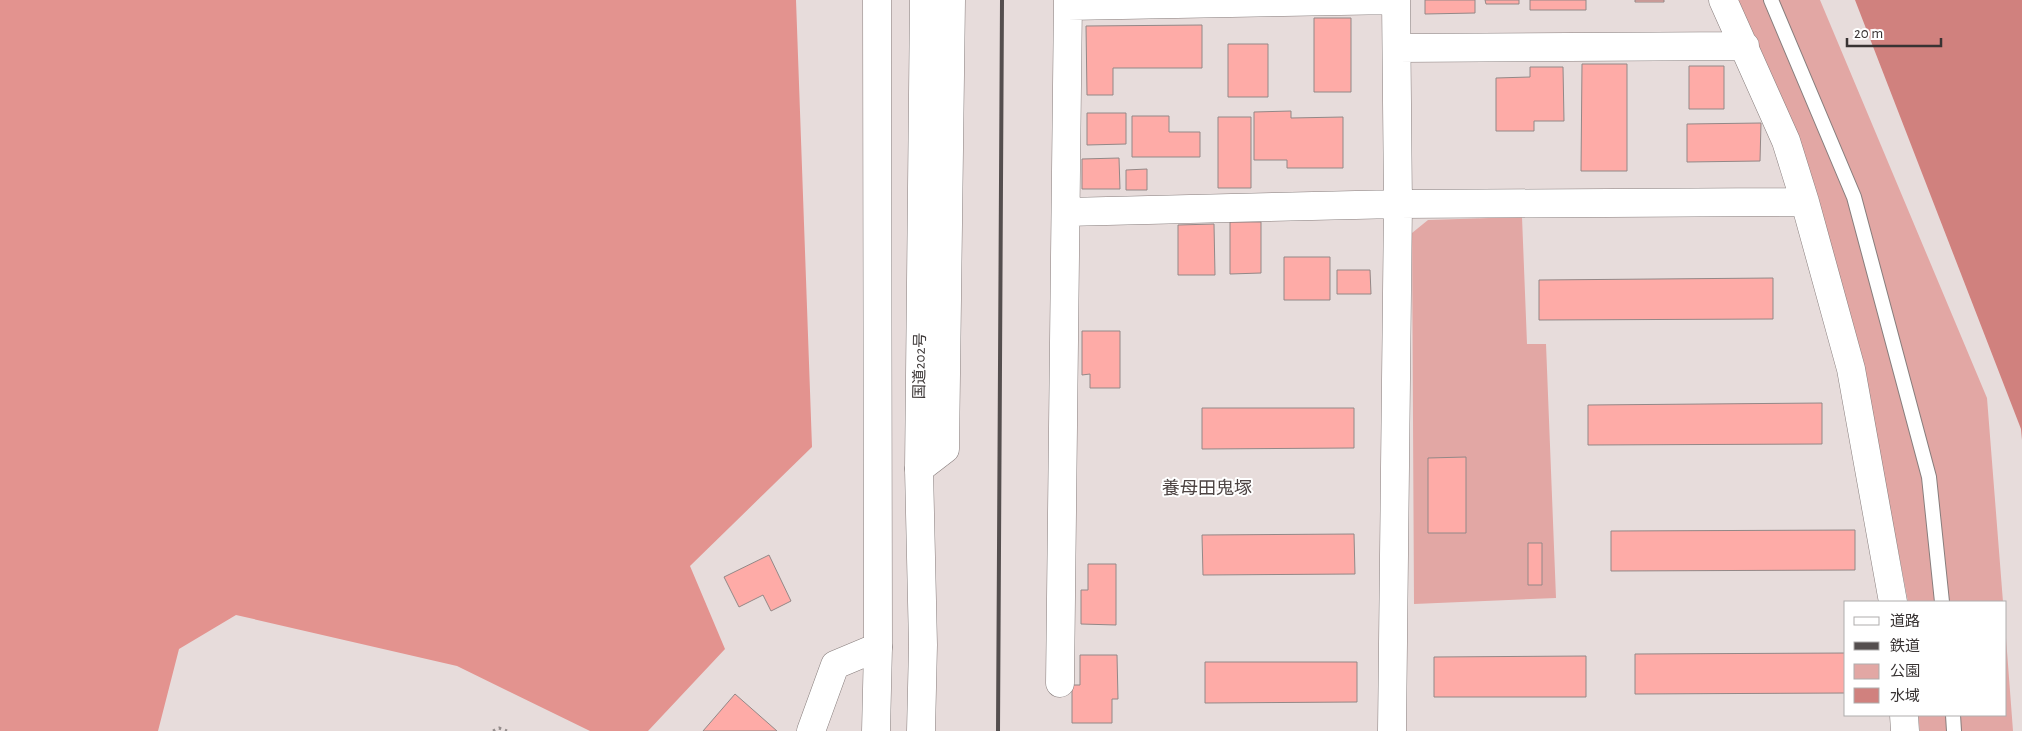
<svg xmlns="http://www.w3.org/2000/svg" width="2022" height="731" font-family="'Alegreya Sans','Noto Sans JP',sans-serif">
<rect width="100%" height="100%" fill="#e7dcdb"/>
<path fill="#e2a7a4" d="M1735 0H1820L1987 398 2003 602H1908L1863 367Z
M1522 217 1527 344H1546L1556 598 1414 604 1412 233 1428 220Z
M2006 638 2013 731H1920L1918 715H2006Z"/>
<path fill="#e3938f" d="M0 0H796L812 447 690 566 725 649 648 731H590L457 666 236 615 179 649 158 731H0Z"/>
<path fill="#d0817e" d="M1855 0H2022V440L2021 429Z"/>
<path fill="#feaba7" stroke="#938887" d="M1425 0H1475V13L1425 14Z
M1485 0H1519V4H1486Z
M1530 0H1586V10H1530Z
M1635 0H1664V2H1635Z
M1314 18H1351V92H1314Z
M1202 25V68H1113V95H1087L1086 26Z
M1228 44H1268V97H1228Z
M1582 64H1627V171H1581Z
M1689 66H1724V109H1689Z
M1530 67H1563L1564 121H1534V131H1496V78L1530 77Z
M1291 111V118L1343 117V168H1287V160H1254V112Z
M1087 113H1126V144L1087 145Z
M1132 116H1169V132H1200V157H1132Z
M1218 117H1251V188H1218Z
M1761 123 1760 161 1687 162V124Z
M1119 158 1120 189H1082V159Z
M1147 169V190H1126V170Z
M1230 222H1261V273L1230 274Z
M1214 224 1215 275H1178V225Z
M1284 257H1330V300H1284Z
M1337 270H1370L1371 294H1337Z
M1773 278V319L1539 320V280Z
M1082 331H1120V388H1090V374L1082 375Z
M1822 403V444L1588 445V405Z
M1202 408H1354V448L1202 449Z
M1466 457V533H1428V458Z
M1855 530V570L1611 571V531Z
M1354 534 1355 574 1203 575 1202 535Z
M1528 543H1542V585H1528Z
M769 555 791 601 771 611 763 595 739 607 724 577Z
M1088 564H1116V625L1081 624V590H1088Z
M1846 653V693L1635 694V654Z
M1080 655H1117L1118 699H1112V723H1072V685H1080Z
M1586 656V697H1434V657Z
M1205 662H1357V702L1205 703Z
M735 694 777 731H703Z"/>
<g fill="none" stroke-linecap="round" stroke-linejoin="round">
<g stroke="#877d7c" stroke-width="16">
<path id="lane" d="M1771 0 1854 197 1929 477 1942 602
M1953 715 1954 731"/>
</g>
<g stroke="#877d7c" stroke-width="29">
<path id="street" d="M1723 0 1786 141 1805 202 1851 369 1893 602
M1068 6 1396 0
M1397 48 1745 46
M1066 212 1398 204 1805 202
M1060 683 1068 0
M1904 715 1905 731
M811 731 835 665 878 647
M1392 731 1398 204 1396 0"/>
</g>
<g stroke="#877d7c" stroke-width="29">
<path id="secondary" d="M919 469 945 449 951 0"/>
</g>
<g stroke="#877d7c" stroke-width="29">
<path id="highway" d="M876 731 878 647 877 0
M921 731 923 645 919 469 924 0"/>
</g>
<path stroke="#948c8b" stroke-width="3" stroke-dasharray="2.5 4" stroke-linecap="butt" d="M493 731 499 728 507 731"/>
<use href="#lane" stroke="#fff" stroke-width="14"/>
<use href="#street" stroke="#fff" stroke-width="28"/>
<use href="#secondary" stroke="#fff" stroke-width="28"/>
<use href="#highway" stroke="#fff" stroke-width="28"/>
<path stroke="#544e4e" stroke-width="4" d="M998 731 1002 0"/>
</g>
<g text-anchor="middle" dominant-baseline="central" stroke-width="4" stroke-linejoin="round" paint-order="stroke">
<g font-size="15" fill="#383333" stroke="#fff">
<text transform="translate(920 366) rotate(-89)">国道202号</text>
</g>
<g font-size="18" fill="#4d4443" stroke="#fff">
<text x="1207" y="489">養母田鬼塚</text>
</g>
</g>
<rect x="1844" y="601" width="162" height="115" fill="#ffffff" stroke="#afadad"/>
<rect x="1854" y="617" width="25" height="8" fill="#ffffff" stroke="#afadad"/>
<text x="1890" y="626" font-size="15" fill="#383333">道路</text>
<rect x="1854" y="642" width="25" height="8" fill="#544e4e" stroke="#afadad"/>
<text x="1890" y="651" font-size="15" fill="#383333">鉄道</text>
<rect x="1854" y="664" width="25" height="15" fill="#e2a7a4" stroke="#afadad"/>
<text x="1890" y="676" font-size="15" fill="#383333">公園</text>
<rect x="1854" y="688" width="25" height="15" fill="#d0817e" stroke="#afadad"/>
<text x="1890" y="701" font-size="15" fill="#383333">水域</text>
<path d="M1847 38v8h94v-8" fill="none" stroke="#383333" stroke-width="2.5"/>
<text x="1854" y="38" font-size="15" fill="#383333" stroke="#ffffff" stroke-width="4" paint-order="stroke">20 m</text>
</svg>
